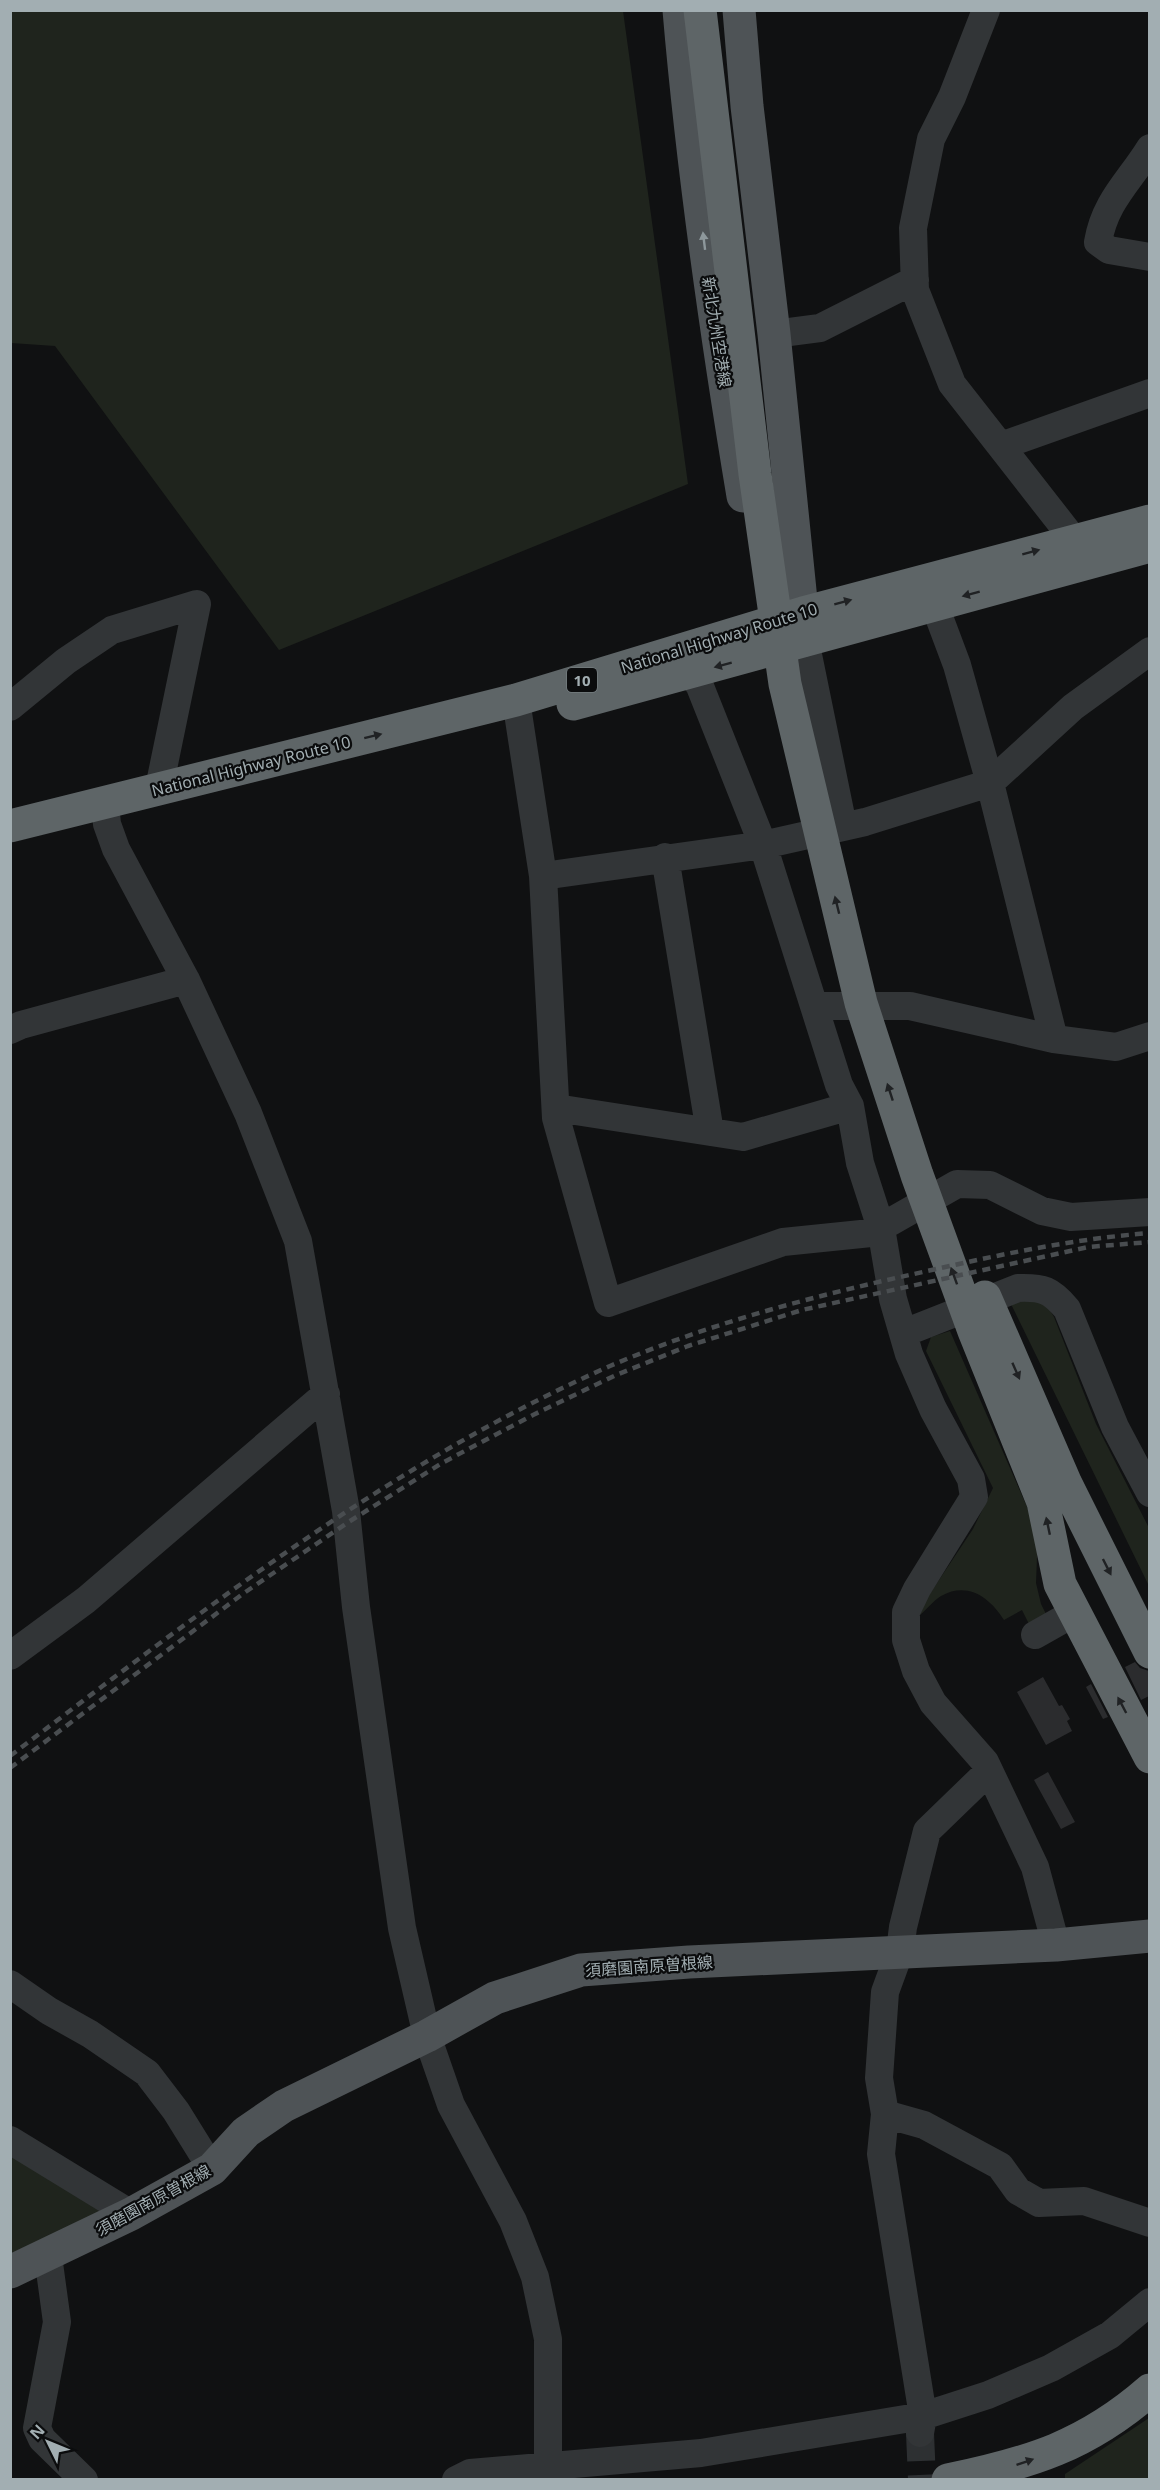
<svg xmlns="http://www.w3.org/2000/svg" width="1160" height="2490" font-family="'Noto Sans','Noto Sans JP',sans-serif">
<rect width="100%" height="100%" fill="#101112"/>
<path fill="#1f241d" d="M10 11H623L688 484 279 650 55 346 11 343Z
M1037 1298 1047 1305 1054 1317 1096 1424 1149 1528V1586L1010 1302Z
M950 1331 1038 1532 1036 1583 1041 1604 1046 1614 1029 1624 1022 1610 1004 1620C990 1598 968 1581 941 1596 933 1601 927 1609 920 1615L927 1598 973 1529 993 1488 926 1351 931 1337Z
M11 2150 105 2211 11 2257Z
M1149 2418V2479H1065V2474Z"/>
<path fill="#2b2c2e" d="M1135 1662 1140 1668 1149 1671V1696L1141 1700 1125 1667Z
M1043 1677 1059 1706 1062 1705 1070 1719 1067 1721 1072 1731 1046 1745 1017 1692Z
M1091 1684 1108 1717 1103 1719 1086 1687Z
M1048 1772 1075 1822 1061 1829 1034 1780Z"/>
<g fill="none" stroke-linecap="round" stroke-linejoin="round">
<path stroke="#2d3032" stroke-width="28" stroke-dasharray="28 14" stroke-linecap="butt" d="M920 2433 922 2480"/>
<path stroke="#323537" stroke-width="28" d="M986 10 952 97 931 139 913 228 915 290 952 384 1074 540 1079 560
M1150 148C1129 182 1105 201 1098 242L1109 250 1150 257
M774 334 820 328 915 280
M1001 446 1150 393
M927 585 957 665 990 783 1054 1039
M805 640 843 826
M689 674 699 684 763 845 839 1085 850 1106 860 1163 881 1228 893 1299 909 1354 933 1409 971 1479 974 1497 917 1589 906 1612V1640L916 1671 933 1703 985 1762 1035 1867 1056 1945
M516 700 543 876 556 1118 608 1303 783 1242 871 1233 957 1184 990 1185 1042 1211 1071 1217 1150 1212
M10 707 66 661 112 630 197 604 159 788
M105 804 107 824 116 849 186 980 248 1113 298 1241 346 1511 356 1607 402 1928 427 2036 451 2105 513 2221 535 2277 548 2339V2480
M665 857 710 1132
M543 876 763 845 865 822 990 783 1073 707 1150 651
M816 1006H910L1054 1039 1116 1047 1150 1036
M10 1030 21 1025 186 980
M556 1108 743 1137 850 1106
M904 1333 1018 1288C1043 1287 1051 1290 1067 1309L1115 1427 1150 1493
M1035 1635 1074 1613
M10 1656 86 1600 326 1394
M10 1984 49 2011 90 2034 147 2073 176 2111 212 2169
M885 2114 924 2125 1000 2166 1018 2191 1039 2203 1084 2201 1150 2223
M10 2140 131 2214
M48 2256 57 2322 37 2428 42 2439 84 2480
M920 2433 923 2416 881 2154 885 2114 879 2078 885 1992 900 1951 903 1927 927 1831 989 1771
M456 2480 470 2473 701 2453 923 2416 988 2395 1051 2368 1110 2335 1150 2302"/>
<path stroke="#4e5356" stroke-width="33" d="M679 10C693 174 716 334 743 496
M739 10 747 106 774 334 805 640
M10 2272 131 2214 212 2169 246 2132 284 2106 427 2036 495 1998 581 1970 689 1962 1056 1945 1150 1936"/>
<path stroke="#5e6567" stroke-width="33" d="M700 10 755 474 785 684 861 1003 917 1175 974 1331 1043 1502 1060 1584 1150 1757
M573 704 1150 546
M10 826 516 700 803 613 1150 521
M985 1297 1066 1484 1150 1652
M948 2480C1030 2463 1086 2446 1150 2390"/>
<path stroke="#494d50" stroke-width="4.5" stroke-dasharray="8 6" stroke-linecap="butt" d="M10 1756C201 1612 390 1463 610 1366 710 1323 817 1295 923 1272 998 1255 1072 1239 1150 1233
M10 1768 244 1593 347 1523 442 1463 533 1415 616 1375 688 1346 802 1310 1088 1247 1150 1242"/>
</g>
<defs><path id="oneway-solid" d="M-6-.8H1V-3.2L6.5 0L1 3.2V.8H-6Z" transform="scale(1.5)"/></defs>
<use fill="#8d979b" href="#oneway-solid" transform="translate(704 241) rotate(-97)"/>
<g fill="#202224">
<use href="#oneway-solid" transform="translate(1031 552) rotate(-15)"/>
<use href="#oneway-solid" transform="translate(971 594) rotate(165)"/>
<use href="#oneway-solid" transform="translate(843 602) rotate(-15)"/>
<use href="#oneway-solid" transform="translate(723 665) rotate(165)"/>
<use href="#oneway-solid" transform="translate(373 736) rotate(-14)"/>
<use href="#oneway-solid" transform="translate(837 905) rotate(-104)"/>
<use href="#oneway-solid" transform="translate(890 1092) rotate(-108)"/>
<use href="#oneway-solid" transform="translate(954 1276) rotate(-110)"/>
<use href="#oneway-solid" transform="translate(1016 1371) rotate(66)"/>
<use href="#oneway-solid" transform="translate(1048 1526) rotate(-102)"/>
<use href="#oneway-solid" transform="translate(1107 1567) rotate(63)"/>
<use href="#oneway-solid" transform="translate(1122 1705) rotate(-118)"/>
<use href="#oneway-solid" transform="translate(1025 2462) rotate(-19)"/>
</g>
<g text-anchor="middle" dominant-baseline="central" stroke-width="4.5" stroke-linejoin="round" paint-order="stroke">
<rect fill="#0b0c0d" stroke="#757d80" stroke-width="1.5" x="567" y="668" width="30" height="24" rx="4.5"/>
<g font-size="15" font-weight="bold" fill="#a2aeb2">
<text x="582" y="680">10</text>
</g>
<g font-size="16" fill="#a2aeb2" stroke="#0b0c0d">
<text transform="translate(717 332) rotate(81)">新北九州空港線</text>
<text transform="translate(719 638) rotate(-17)">National Highway Route 10</text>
<text transform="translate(251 766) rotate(-14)">National Highway Route 10</text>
<text transform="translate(649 1966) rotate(-4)">須磨園南原曽根線</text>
<text transform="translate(153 2200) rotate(-29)">須磨園南原曽根線</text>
</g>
</g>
<rect width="1160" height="2490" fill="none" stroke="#a2aeb2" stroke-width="24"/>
<g transform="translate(48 2442) rotate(313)" stroke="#0b0c0d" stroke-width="4.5" paint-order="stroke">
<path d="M0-4.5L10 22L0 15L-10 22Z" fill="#a2aeb2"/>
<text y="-9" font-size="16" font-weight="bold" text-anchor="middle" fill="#a2aeb2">N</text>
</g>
</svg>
